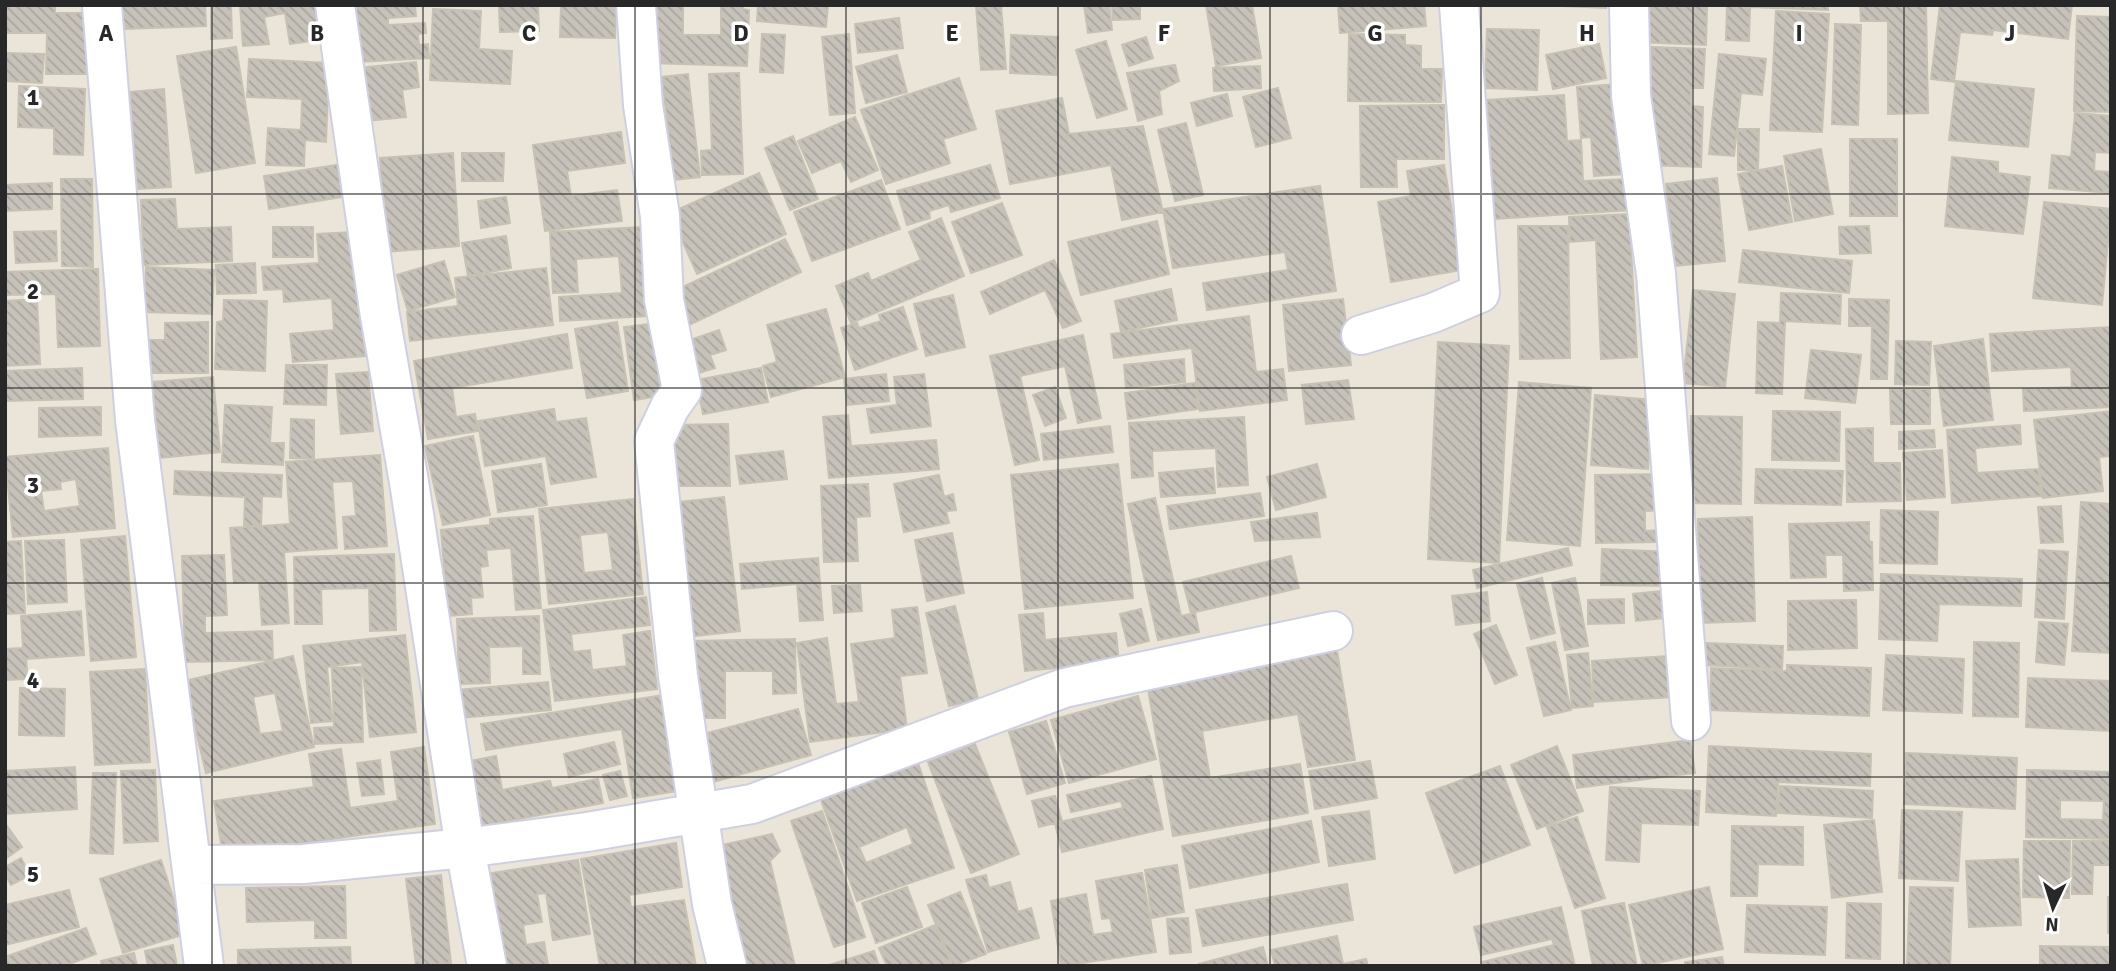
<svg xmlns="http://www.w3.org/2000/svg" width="2116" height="971" font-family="Signika,sans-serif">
<defs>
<pattern id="building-back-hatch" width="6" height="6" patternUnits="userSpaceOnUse" patternTransform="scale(1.75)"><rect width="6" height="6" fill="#c6c1b9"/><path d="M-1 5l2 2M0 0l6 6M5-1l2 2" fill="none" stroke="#aaa69f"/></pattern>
</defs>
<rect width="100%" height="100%" fill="#ebe5d9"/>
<path fill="url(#building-back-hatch)" stroke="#c6c1b3" stroke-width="2" fill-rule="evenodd" d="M5 5H55V13H87V74H46L47 33H5Z
M122 5H205L206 26 123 29Z
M211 5H231L232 38 211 39Z
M240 5H317L320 40 290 44 285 13 264 17 269 44 243 46Z
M356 5H415L416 16 388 18V25L425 23 426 33 418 34 419 45 428 44 429 58 359 62Z
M499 5H538L539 31 500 32Z
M561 5H616L615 38 560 37Z
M650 5H683V35H721V5H743V9L749 10 747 66 648 63Z
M758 5H828L826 27 757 21Z
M976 5H1001L1006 69 981 70Z
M1084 5H1109L1112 30 1088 33Z
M1112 5H1140V19L1113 20Z
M1206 5H1252L1261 58 1216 66Z
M1338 5H1424L1426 26 1340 33Z
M1539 5H1606V8Z
M1639 5H1707L1706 45 1637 42Z
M1727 5H1828V10L1750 7 1749 41 1726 40Z
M1860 5H1926L1928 113 1888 114V21H1861Z
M1940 5H2072L2068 39 1993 30 1992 35 1960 32 1954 82 1931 79Z
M433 9 481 11 479 49 512 51 510 84 430 80Z
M1776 11 1829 14 1822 132 1770 130Z
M2077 16 2111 17V112L2074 111Z
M899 18 903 48 858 53 855 24Z
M1835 24 1861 25 1858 125 1832 124Z
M1487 29 1539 30 1537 90 1485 88Z
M762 34 785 35 783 73 760 72Z
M849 34 855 113 830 115 822 37Z
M1349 34 1405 35V45L1421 46V69H1442L1441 102 1348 101Z
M1011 35 1058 37 1056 75 1010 73Z
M1146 37 1153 58 1129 66 1122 45Z
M1106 41 1127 109 1097 118 1076 50Z
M1599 44 1606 78 1553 89 1546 55Z
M236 47 255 163 196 173 177 56Z
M1652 47 1705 49 1703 88H1691V106L1703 107 1701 167 1647 165Z
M5 53 44 54 42 83 5 81Z
M1719 54 1766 59 1762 95 1741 93 1734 156 1709 154Z
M897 55 907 92 866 103 856 67Z
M249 59 329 63 326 142 305 140 304 166 266 165 268 128 301 130 302 99 247 97Z
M416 62 419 87 402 90 406 117 366 121 359 68Z
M1175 65 1179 81 1159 91 1162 114 1138 121 1127 73Z
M1260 66 1261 88 1214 91 1213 68Z
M739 73 743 174 702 175 701 151 712 150 709 74Z
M688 74 700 177 674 180 662 77Z
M959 78 976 129 943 139 950 163 886 184 861 110Z
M1956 81 2034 89 2028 147 1949 140Z
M1619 84 1626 174 1594 176 1591 137 1581 138 1577 87Z
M19 86 85 89 83 155 54 154V128L18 127Z
M1278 88 1291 138 1256 147 1243 97Z
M164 89 171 187 137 189 130 92Z
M1227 94 1232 116 1197 126 1191 103Z
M1564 95 1567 141 1581 140 1583 181 1628 179 1631 210 1495 219 1487 100Z
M1062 98 1069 134 1143 126 1163 212 1122 220 1111 165 1010 184 996 111Z
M1444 105V159H1396L1397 187H1361L1360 106Z
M2075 113 2111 116V153L2095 152 2094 171 2111 172V193L2049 188 2052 155 2071 157Z
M855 117 878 170 851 182 841 161 812 173 798 141Z
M1186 123 1203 195 1175 201 1158 130Z
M1738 129H1759L1758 170H1738Z
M621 132 625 163 567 171 571 196 617 190 622 221 545 231 533 145Z
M793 136 818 199 790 210 765 148Z
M1850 139H1897V216H1850Z
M1821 149 1833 214 1795 221 1784 156Z
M453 153 459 246 386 252 380 158Z
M462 153H504L503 181H462Z
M1952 157 1998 162V173L2030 177 2023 234 1945 226Z
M337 165 342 197 269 209 264 176Z
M990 165 1000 198 951 212 949 205 929 211 930 218 907 225 897 191Z
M1444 165 1462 270 1391 282 1378 202 1411 196 1407 171Z
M1782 166 1792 222 1749 230 1738 174Z
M759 173 786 234 697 274 670 213Z
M1717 178 1725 261 1675 266 1666 184Z
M61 179H92L93 267 62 266Z
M881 180 900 229 812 261 794 212Z
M52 183V209L5 211V185Z
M1320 186 1336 291 1207 310 1203 283 1288 270 1285 252 1173 268 1163 209Z
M506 197 510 223 481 228 478 201Z
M175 199 177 229 231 227 232 261 144 265 141 200Z
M2044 202 2111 209 2102 305 2033 298Z
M1002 203 1022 255 971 273 952 222Z
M1629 214 1637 357 1601 359 1596 240 1570 242 1569 217Z
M941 218 964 276 851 323 836 286 868 273 871 281 921 260 909 232Z
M1157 221 1169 274 1081 295 1068 242Z
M1518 226H1568L1570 358 1520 359Z
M1869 226 1871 253 1840 254 1839 227Z
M273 227H313V257H273Z
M642 227 648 316 560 321 559 297 622 293 619 256 576 259 578 292 553 293 550 232Z
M56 231 57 261 16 263 14 232Z
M354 232 365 356 293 362 290 334 334 330 332 298 284 302 283 289 264 290 262 267 319 263 317 234Z
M506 236 511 268 468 276 462 243Z
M785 239 801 272 687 326 672 292Z
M1743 250 1852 261 1849 293 1739 282Z
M1054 260 1081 321 1063 328 1045 290 990 314 981 292Z
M444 261 455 297 408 311 397 275Z
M255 263 256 293 217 294 216 265Z
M146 267 214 270 212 314 144 312Z
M546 268 553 325 410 341 407 312 458 306 455 278Z
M98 269 100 346 58 347 56 294 5 295V272Z
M1171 289 1177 320 1121 332 1115 301Z
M1693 290 1735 294 1725 387 1683 383Z
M1781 293 1841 295 1840 324 1785 321 1782 394 1756 393 1758 322 1780 323Z
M953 295 965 347 926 356 914 304Z
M37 299 40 364 5 366V301Z
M1343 299 1351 365 1289 371 1283 305Z
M1849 299 1889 300 1887 379H1871L1872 326H1849Z
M224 300 267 301 265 371 215 369 217 322 223 321Z
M903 307 917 349 855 370 841 328 857 323 859 328 881 321 879 315Z
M826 309 845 377 771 397 763 366 777 362 767 325Z
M1249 316 1256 372 1283 369 1287 400 1200 411 1192 348 1114 358 1111 334Z
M208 322V373H145V340H165V323Z
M617 322 628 391 587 398 575 329Z
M656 323 666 395 634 400 624 327Z
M2111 327V407L2024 411 2023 389 2072 387 2071 367 1992 371 1990 334Z
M719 330 726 350 710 355 715 368 692 375 681 343Z
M567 334 572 368 452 388 456 417 475 414 478 431 428 439 414 361Z
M1083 335 1101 418 1078 423 1065 366 1020 376 1039 460 1015 465 990 356Z
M1983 339 1993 420 1944 426 1934 346Z
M1896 341 1931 342 1929 385 1895 384Z
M1438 342 1509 346 1499 563 1428 559Z
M1811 350 1861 355 1855 403 1805 398Z
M1184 359 1185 382 1126 388 1124 365Z
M286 365H327L326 405 284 404Z
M82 368 83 399 5 401V371Z
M761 368 768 402 703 414 696 380Z
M368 372 373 431 341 434 336 374Z
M886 374 889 401 847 405 844 379Z
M924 374 931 426 871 433 867 409 897 405 894 377Z
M213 377 220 452 159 458 152 382Z
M1348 380 1354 419 1306 424 1302 385Z
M1519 382 1591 388 1580 546 1507 540Z
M1195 383 1198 409 1128 419 1125 393Z
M1055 387 1066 418 1045 426 1033 395Z
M1890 389H1930V424H1891Z
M1595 395 1653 400 1648 469 1591 465Z
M225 405 272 407 270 443H284L283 465 222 462Z
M101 407V435L39 437V408Z
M554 409 556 422 586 418 596 477 551 484 546 456 485 466 478 421Z
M1773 411 1840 412 1839 461 1772 460Z
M2111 411V456L2099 457 2103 491 2043 498 2034 420Z
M848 415 851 446 936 440 939 469 829 478 823 417Z
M1691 416 1742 417 1741 504 1689 503Z
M1244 417 1248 485 1218 487 1216 448 1152 451 1153 476 1132 478 1129 423Z
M291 419 314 420V459L290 458Z
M728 424 730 486H671V425Z
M2020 425 2021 444 1975 448 1977 473 2038 469 2041 496 1952 503 1947 430Z
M1110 426 1113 452 1044 460 1041 434Z
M1873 428V463H1900L1901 501 1847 502 1846 429Z
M1934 430 1935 447 1899 449V432Z
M473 436 490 515 443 525 425 446Z
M108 448 115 528 13 537 5 457ZM76 479 80 506 44 511 41 491 61 489 60 482Z
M1942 450 1945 497 1907 500 1903 453Z
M783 451 787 479 740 484 736 456Z
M380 455 387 546 345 549 343 517 356 516 353 481 332 482 337 548 284 552 289 623 262 625 259 581 234 583 230 528 290 524 286 462Z
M541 464 547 505 498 512 492 471Z
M1118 464 1133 598 1025 609 1011 475Z
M1317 464 1326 497 1276 510 1267 477Z
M1213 468 1215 493 1161 497 1159 473Z
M1756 469 1843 471 1841 505 1755 503Z
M175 471 282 475 281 497 262 496 261 527 244 525 245 497 174 494Z
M1666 474V510L1645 511V531L1660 530 1659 542 1596 543 1595 475Z
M939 475 944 497 953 494 956 510 946 511 949 523 904 532 894 484Z
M868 484 870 516 856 517 858 561 824 562 821 486Z
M1260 493 1264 516 1170 529 1167 506Z
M724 497 740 631 687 637 671 503Z
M1155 498 1181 616 1195 613 1199 632 1158 640 1128 504Z
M633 499 643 594 549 604 539 509ZM608 532 613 570 584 573 580 535Z
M2081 502 2111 504V653L2072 651Z
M2061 506 2063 542 2041 543 2038 507Z
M1881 510 1938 512 1937 564 1880 563Z
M1317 513 1320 537 1255 541 1251 522Z
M533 516 541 608 516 610 511 548 486 550 488 566 480 567 483 597 471 598 472 614 448 616 441 530 490 525V519Z
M1752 517 1755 621 1700 623 1698 519Z
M1869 522V541L1872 542 1873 590 1844 591 1843 555H1825L1826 577 1791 578 1789 524Z
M952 533 964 593 927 601 915 540Z
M125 536 136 657 91 661 81 540Z
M64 540 67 602 28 604 25 541Z
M21 541 25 613 5 614V542Z
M1568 548 1572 565 1477 588 1473 570Z
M1602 549 1672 552V586L1601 585Z
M2039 550 2068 552 2064 619 2035 617Z
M394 554 396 630 370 631 369 588 321 589 322 624H295L294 557Z
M224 555 227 615 205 616V633L272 631 273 660 185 662 182 556Z
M1291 556 1299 588 1191 613 1183 582Z
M818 558 823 620 800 621 797 584 742 589 740 564Z
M1881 574 2022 579 2021 606 1939 604 1937 641 1879 639Z
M1542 578 1555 633 1531 639 1517 584Z
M1575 578 1588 646 1565 650 1552 583Z
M860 585 862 611 834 613 832 586Z
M1671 590 1674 617 1636 621 1633 594Z
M1487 592 1490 621 1456 625 1452 596Z
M646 597 650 625 571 634 573 652 590 650 592 670 627 666 623 635 650 631 657 689 555 701 543 610Z
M1624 599V623L1588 624V600Z
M1856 600 1857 648 1788 650V601Z
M955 606 978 699 949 706 926 613Z
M917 607 927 673 900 676 907 729 810 742 797 643 827 638 836 704 859 702 851 644 895 638 892 610Z
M1141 609 1149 641 1128 646 1120 614Z
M81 611 84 655 26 659 28 679 5 680V649L23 648 21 616Z
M1043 613 1045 640 1116 633 1119 662 1025 671 1019 615Z
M539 616 540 674H523V646L489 647 490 683 459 684 457 619Z
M2039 622 2068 624 2064 665 2036 662Z
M1496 625 1517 675 1495 684 1474 634Z
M405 635 416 732 370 737 362 662 327 667 332 721 311 723 303 646Z
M795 639 796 693 773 694V671H725V718H694L692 641Z
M1555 642 1571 710 1544 716 1527 648Z
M1974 642 2019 643 2018 717 1973 716Z
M1706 643 1783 646 1782 669 1705 665Z
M1337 651 1355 760 1308 767 1298 714 1202 731 1210 778 1300 764 1308 813 1173 836 1147 683Z
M1588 653 1593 706 1572 708 1567 655Z
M1886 655 1964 659 1962 713 1883 710Z
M293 656 314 747 206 773 184 681ZM275 693 283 731 260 734 253 697Z
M1668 656 1672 697 1594 702 1592 661Z
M1787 665 1871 668 1869 716 1710 710 1711 668 1787 671Z
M361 667 363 742 315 744 314 728 334 727 332 668Z
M145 669 150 762 95 765 90 672Z
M2028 678 2111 681V731L2026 727Z
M548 682 551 710 460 718 457 690Z
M20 688 65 689 64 736 19 735Z
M664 695 678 791 633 798 622 729 486 750 481 724Z
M1138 696 1156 759 1069 783 1051 720Z
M798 709 811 755 713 782 700 735Z
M1046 721 1065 783 1027 794 1009 732Z
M1690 740 1695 773 1577 788 1573 755Z
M614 742 620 764 569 777 564 754Z
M975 744 1019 854 971 873 928 762Z
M1557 746 1583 811 1537 829 1511 765Z
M1709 746 1871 754 1870 786 1778 782 1776 816 1706 812Z
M424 747 435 824 223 855 214 801 314 787 309 754 341 749 350 808 398 801 391 752Z
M1906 753 2017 758 2015 809 1904 804Z
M496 756 502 790 550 781 552 788 598 779 603 803 477 827 465 762Z
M380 760 384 794 362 796 357 763Z
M1370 761 1377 798 1315 809 1309 771Z
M918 763 954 868 857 901 820 797ZM907 827 913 844 866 863 859 847Z
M1500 766 1530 845 1455 873 1426 793Z
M75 767 77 809 5 814V771Z
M155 770 158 841 124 843 121 771Z
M2027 770 2111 772V839L2026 837ZM2060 800 2104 801 2103 820 2060 819Z
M620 771 627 796 610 800 603 775Z
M93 773H116L113 854 90 853Z
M1151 776 1163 829 1062 852 1055 823 1123 808 1121 801 1071 812 1067 795Z
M1780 786 1873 791 1872 818 1778 813Z
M1610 787 1700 791 1698 825 1641 823 1639 862 1606 860Z
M1055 796 1062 821 1039 827 1032 801Z
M1902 810 1962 812 1958 881 1899 878Z
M822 811 865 937 834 947 791 821Z
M1369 811 1375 859 1329 866 1322 817Z
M1577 817 1605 898 1575 908 1547 827Z
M1874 820 1882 892 1832 898 1824 825Z
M1311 821 1319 862 1190 888 1182 846Z
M7 826 22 847 5 859V827Z
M1732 826 1803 827V865L1758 864 1757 896H1731Z
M772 834 780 851 770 861 795 966H746L718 846Z
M2024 841H2070L2069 898 2023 897Z
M2073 841H2111V865H2093L2092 894H2072Z
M676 843 682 887 629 895 631 907 684 900 696 966H600L581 859Z
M21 858 30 875 11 885 5 874V867Z
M2018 859 2021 925 1969 927 1966 861Z
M161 860 185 934 123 953 100 879Z
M578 860 590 934 553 940 546 893 537 894 542 922 523 925 526 945 544 942 548 965 500 966 485 874Z
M1177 865 1184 912 1152 918 1145 870Z
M1142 873 1156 952 1061 966 1051 901 1086 894 1093 935 1113 932 1110 918 1102 919 1096 881Z
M441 875 451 963 416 966 406 879Z
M986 875 989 888 1010 882 1018 912 1031 908 1039 938 988 952 966 880Z
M1347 884 1353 920 1203 946 1196 910Z
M345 886 346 938H315V920L247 922 246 888Z
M907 887 922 927 876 943 862 903Z
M1709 887 1723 949 1643 966 1629 905Z
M1910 887 1953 888 1950 966H1907Z
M69 890 79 927 5 945V905Z
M960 892 986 954 953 966 928 905Z
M2108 897H2111V933H2108Z
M1624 903 1637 966H1593L1582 911Z
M1847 903 1881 904 1880 959 1846 958Z
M1747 905 1827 907 1825 955 1745 952Z
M1561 907 1575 966H1482V962L1554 945 1552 939 1481 955 1474 927Z
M1188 918 1191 952 1170 954 1167 919Z
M935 925 952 966H887L879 948Z
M86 928 96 954 64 966H5V957Z
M1337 936 1343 964 1366 959 1368 966H1275L1271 950Z
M173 945 177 966H148L145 951Z
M2040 946 2111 947V966H2040Z
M350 947 351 966H238V950Z
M1263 947 1268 966H1200L1199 964Z
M874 951 879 966H826Z
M134 953 137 966H102L101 961Z
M1722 957 1724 966H1685V962Z"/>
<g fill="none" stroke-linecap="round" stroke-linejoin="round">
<g stroke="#ced0e2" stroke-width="42">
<path id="minor" d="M102 5 135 420 204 966
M335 5 379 310 409 482 465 848 487 966
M636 5 643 105 660 216 664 300 682 390 670 407 654 441 678 676 712 904 727 966
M1629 5 1631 96 1656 274 1691 721
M1361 335 1433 313 1480 293 1459 5
M192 865 303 864 465 848 587 832 752 804 1064 688 1333 631"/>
</g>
<use href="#minor" stroke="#fff" stroke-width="38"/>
</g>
<path fill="none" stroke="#282828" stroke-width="2" stroke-opacity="0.55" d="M212 5V966M423 5V966M635 5V966M846 5V966M1058 5V966M1270 5V966M1481 5V966M1693 5V966M1904 5V966M5 194H2111M5 388H2111M5 583H2111M5 777H2111"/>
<g font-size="23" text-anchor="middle" font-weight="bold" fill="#282828" stroke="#fff" stroke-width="7" stroke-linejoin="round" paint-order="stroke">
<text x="106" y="41">A</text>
<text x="317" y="41">B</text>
<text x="529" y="41">C</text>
<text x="741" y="41">D</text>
<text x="952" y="41">E</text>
<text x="1164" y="41">F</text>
<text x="1375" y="41">G</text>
<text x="1587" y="41">H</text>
<text x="1799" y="41">I</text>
<text x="2010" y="41">J</text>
<text x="33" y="105">1</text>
<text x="33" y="299">2</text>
<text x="33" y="493">3</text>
<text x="33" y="688">4</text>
<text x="33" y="882">5</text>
</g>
<rect width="2116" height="971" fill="none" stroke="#282828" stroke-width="14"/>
<g transform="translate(2053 908) rotate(184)" stroke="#ffffff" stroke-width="5" paint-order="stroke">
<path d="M0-5L12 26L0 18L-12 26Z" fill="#282828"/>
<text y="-10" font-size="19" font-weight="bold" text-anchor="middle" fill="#282828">N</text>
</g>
</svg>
